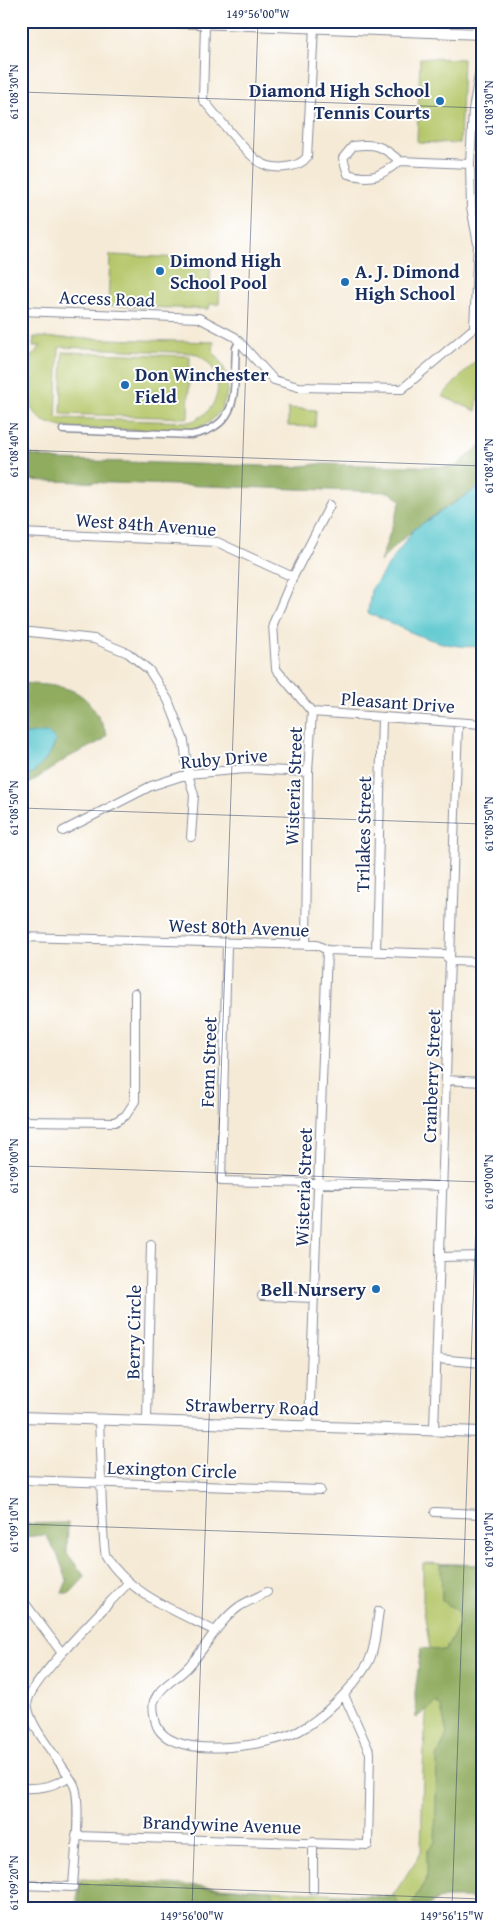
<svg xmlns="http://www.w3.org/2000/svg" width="503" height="1929" font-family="'Gentium Book Plus',serif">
<rect width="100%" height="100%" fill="#fff"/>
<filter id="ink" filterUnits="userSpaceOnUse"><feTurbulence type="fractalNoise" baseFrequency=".02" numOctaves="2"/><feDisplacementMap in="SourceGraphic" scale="10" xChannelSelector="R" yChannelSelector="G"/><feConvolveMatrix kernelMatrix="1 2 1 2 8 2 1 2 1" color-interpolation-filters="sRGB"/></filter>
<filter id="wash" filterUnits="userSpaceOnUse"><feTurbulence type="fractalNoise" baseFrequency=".0096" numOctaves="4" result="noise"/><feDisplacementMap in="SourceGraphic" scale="20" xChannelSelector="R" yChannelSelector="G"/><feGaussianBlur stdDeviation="1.12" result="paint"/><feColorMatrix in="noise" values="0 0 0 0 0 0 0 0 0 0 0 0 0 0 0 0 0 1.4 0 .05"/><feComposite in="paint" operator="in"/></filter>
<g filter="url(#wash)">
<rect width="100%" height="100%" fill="#f5ead6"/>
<path fill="#b5c76a" stroke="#687b64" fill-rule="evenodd" d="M420 58 463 59 460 144 417 142Z
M110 255 211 259 210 283 220 284 219 304H210L209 309 108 306Z
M34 337 214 342 213 351H212C241 379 227 423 188 432L65 428 43 421 27 404 22 381 29 359 41 346H33ZM62 347 193 353C228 366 225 412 189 422L59 418 56 417 59 348Z
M63 352 190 356 188 418 61 414Z
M482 354V375L476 411 442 396Z
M288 408 316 410 315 427 288 426Z
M423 1563 482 1565V1897L419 1896 420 1908H75L81 1879 392 1897 421 1853 423 1768 430 1649 423 1605Z"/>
<path fill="#90ac5e" stroke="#566e5e" d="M482 444V485C447 508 407 529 380 562L401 500 389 492 21 480V453L59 460 294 467 317 464 455 467Z
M21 683C71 687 86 685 107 735L103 740 69 757 21 789Z
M68 1523 67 1553 85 1577 70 1593H62L67 1580 58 1556 46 1535 21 1537V1524Z
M441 1564 482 1565V1898H440L426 1907 412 1903 427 1878V1852L435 1842 437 1757 447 1734 441 1708 436 1702 416 1718 415 1694 421 1648 445 1651 460 1623 457 1610 442 1601Z
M80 1884 271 1890 277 1902 294 1908H79Z
M333 1894 391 1897 393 1895 401 1908H328Z"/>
<path fill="#5bc8cf" stroke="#3b7c96" d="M482 485V646C442 651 403 628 368 613L371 590 414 529Z
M35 733H49L56 740C50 759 37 770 21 782V735Z"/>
</g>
<g filter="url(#ink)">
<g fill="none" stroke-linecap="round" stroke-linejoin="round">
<g stroke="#888c9a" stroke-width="9">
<path id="pedestrian" d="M63 430 191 435C242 426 233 390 236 348L239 342"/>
</g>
<g stroke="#888c9a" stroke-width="10">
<path id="minor" d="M205 24 203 100C219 118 240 147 258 161 271 171 298 169 307 157L314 27
M400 161C382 146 377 143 353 146L343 158 348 174C373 181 380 176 400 161L470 164
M21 311 199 318 235 337 274 380 298 387 402 389 474 328 478 244 471 207 470 164 473 110 482 58
M21 533 217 542 293 577
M21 631 94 639 128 653 149 670 168 700 184 741 188 774 194 795 191 837
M312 712 482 724
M63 831 151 786 188 774 246 769 308 772
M21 937 317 945 327 950 444 954 451 961 482 962
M227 944 221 1181 444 1186
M306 945 308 772 312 712 276 669 273 624 293 577 330 505
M376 952 382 717
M446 1080 482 1082
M21 1121 115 1122 126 1115 135 1101V993
M441 1257 482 1256
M262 1296 314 1298
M438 1359 482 1363
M99 1419C100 1436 102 1549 106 1556 129 1594 178 1612 215 1631
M147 1420 151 1244
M309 1425 327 950
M434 1429 458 724
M23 1480 320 1490
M435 1512 482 1514
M267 1592C258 1597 248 1601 240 1606 218 1621 206 1648 188 1667 177 1679 161 1685 154 1701 152 1706 154 1714 155 1719 161 1764 271 1746 299 1731 323 1718 354 1687 368 1663 376 1648 376 1627 379 1611
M21 1598 62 1653
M21 1788C38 1789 54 1787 68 1777
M76 1836 368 1845 370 1753 344 1695
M21 1885 73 1887C74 1866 82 1801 74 1785 64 1764 23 1722 28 1700 34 1677 109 1604 129 1582
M313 1890V1842"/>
</g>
<g stroke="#888c9a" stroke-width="12">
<path id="tertiary" d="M142 21 482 34
M21 1417 482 1432"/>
</g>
<use href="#pedestrian" stroke="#fff" stroke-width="6"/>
<use href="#minor" stroke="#fff" stroke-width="8"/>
<use href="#tertiary" stroke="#fff" stroke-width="10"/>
</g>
</g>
<path fill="none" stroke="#1b2f5e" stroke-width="1" stroke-opacity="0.45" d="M21 92 482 108M21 450 482 466M21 808 482 824M21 1166 482 1182M21 1524 482 1540M21 1882 482 1899M192 1908 258 21M452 1908 482 1048"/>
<g fill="#1f6fb2" stroke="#fff" stroke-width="2">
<circle cx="440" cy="101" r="5"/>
<circle cx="160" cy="271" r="5"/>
<circle cx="345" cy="282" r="5"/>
<circle cx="125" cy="385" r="5"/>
<circle cx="376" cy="1289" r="5"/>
</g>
<g text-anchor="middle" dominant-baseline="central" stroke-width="4" stroke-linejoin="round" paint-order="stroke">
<g font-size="19" font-weight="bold" fill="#1b2f5e" stroke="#fff" text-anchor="start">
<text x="430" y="90" text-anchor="end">Diamond High School<tspan x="430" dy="22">Tennis Courts</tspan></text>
<text x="170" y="260">Dimond High<tspan x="170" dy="22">School Pool</tspan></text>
<text x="355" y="271">A. J. Dimond<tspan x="355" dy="22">High School</tspan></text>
<text x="135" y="374">Don Winchester<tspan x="135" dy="22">Field</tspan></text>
<text x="366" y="1289" text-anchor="end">Bell Nursery</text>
</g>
<g font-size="19" fill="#1b2f5e" stroke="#fff">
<text transform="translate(107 298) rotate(2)">Access Road</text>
<text transform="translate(146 524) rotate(4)">West 84th Avenue</text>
<text transform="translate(398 702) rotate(4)">Pleasant Drive</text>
<text transform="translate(224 758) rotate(-5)">Ruby Drive</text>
<text transform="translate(293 786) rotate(-88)">Wisteria Street</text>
<text transform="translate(363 834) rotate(-89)">Trilakes Street</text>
<text transform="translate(239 927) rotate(2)">West 80th Avenue</text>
<text transform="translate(208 1062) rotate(-88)">Fenn Street</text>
<text transform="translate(431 1076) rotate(-88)">Cranberry Street</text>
<text transform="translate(303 1187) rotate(-88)">Wisteria Street</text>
<text transform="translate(133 1332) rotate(-89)">Berry Circle</text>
<text transform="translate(252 1406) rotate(2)">Strawberry Road</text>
<text transform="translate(172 1469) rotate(2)">Lexington Circle</text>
<text transform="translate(222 1824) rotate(2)">Brandywine Avenue</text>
</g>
</g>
<rect width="503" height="1929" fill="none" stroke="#fff" stroke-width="55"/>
<rect x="28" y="28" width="448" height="1874" fill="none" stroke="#1b2f5e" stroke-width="2"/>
<g font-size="12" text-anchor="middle" fill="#1b2f5e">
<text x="258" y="18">149°56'00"W</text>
<text transform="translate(14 92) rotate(-90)" y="4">61°08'30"N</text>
<text transform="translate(489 108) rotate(-90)" y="4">61°08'30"N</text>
<text transform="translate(14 450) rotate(-90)" y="4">61°08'40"N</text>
<text transform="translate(489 466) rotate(-90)" y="4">61°08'40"N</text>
<text transform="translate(14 808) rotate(-90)" y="4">61°08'50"N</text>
<text transform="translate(489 824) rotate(-90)" y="4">61°08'50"N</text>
<text transform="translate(14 1166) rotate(-90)" y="4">61°09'00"N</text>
<text transform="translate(489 1182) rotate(-90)" y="4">61°09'00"N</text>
<text transform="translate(14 1525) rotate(-90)" y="4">61°09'10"N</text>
<text transform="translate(489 1540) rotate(-90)" y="4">61°09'10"N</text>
<text transform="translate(14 1883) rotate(-90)" y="4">61°09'20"N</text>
<text x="192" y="1920">149°56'00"W</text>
<text x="452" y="1920">149°56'15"W</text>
</g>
</svg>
